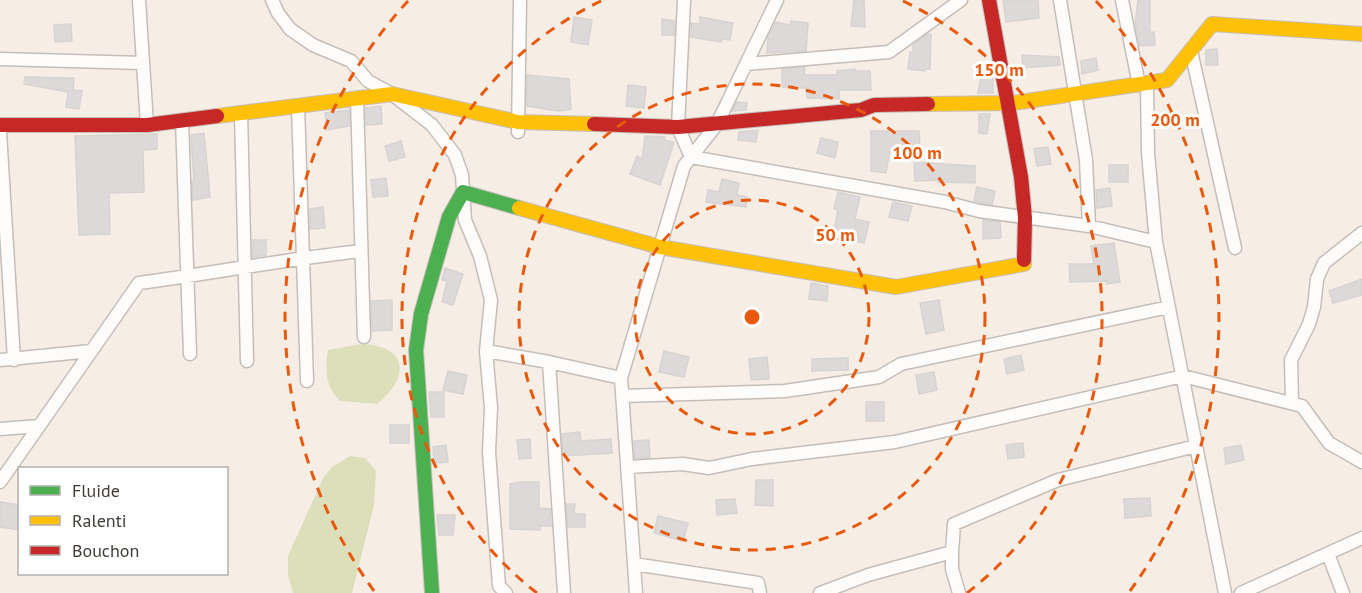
<svg xmlns="http://www.w3.org/2000/svg" width="1362" height="593" font-family="'PT Sans',sans-serif">
<rect width="100%" height="100%" fill="#f6ede5"/>
<path fill="#dddeba" d="M362 344C409 346 410 378 377 404L340 401C325 386 325 370 328 350Z
M350 456 365 458 376 471 374 505 352 593H293L288 575V556L323 478 332 467Z"/>
<path fill="#ddd9d8" stroke="#d7d3d2" stroke-width="1.5" d="M854 0H864L865 27 851 26Z
M1003 0H1038L1039 18 1006 22Z
M1138 0H1150V32H1154L1155 45 1140 46 1135 24Z
M574 17 592 20 588 45 571 42Z
M700 17 733 23 730 40 722 39 721 42 691 37V23L700 24Z
M662 19 675 21 674 35H662Z
M791 21 808 23 806 51 767 53 768 38 776 22 790 25Z
M71 24 72 41 55 42 54 25Z
M928 34H931L930 69H925V71L908 69 910 52H913V45Z
M1217 49 1218 65H1206V50Z
M1022 55 1059 57 1060 65 1023 68Z
M1096 58 1098 70 1082 74 1081 61Z
M805 67 804 75H838L837 71 855 69V71H870L871 90H839V99L807 98 806 88 782 87V69Z
M527 75 569 79 571 109 558 111 527 106Z
M25 77 74 78 73 90 82 91 79 109 66 107 68 92 24 84Z
M981 77 993 79V93H978Z
M628 85 646 87 644 108 626 106Z
M737 102 747 103 746 110 732 111Z
M381 106 382 124 366 125V108Z
M349 110 350 126 327 130 325 113Z
M979 114H990L987 134 979 133Z
M758 130 756 142 738 140 739 132Z
M871 131H919L920 150H890L886 173 871 171Z
M204 133 210 197 193 200 192 181 194 180 191 135Z
M157 134V149L143 150 144 192 109 193 110 234 79 235 75 136Z
M645 136 665 137 664 140 674 142 660 185 630 174 637 156 642 159Z
M821 138 838 142 835 158 817 153Z
M401 141 405 157 389 161 385 146Z
M1048 147 1051 164 1037 166 1034 149Z
M914 162 975 166V183L938 182V180L915 181Z
M1109 165H1128V182H1109Z
M386 178 388 196 373 197 371 180Z
M722 179 739 183 737 195 747 197 746 207 706 202 708 190 719 192Z
M977 187 995 191 992 205 974 201Z
M1110 188 1112 206 1097 208 1096 190Z
M838 192 860 197 855 219 869 222 864 243 844 238 846 232 834 230 838 210 834 209Z
M893 202 912 206 908 221 889 217Z
M323 207 325 228 310 229V209Z
M983 220 1000 222 1001 238 983 239Z
M253 240H266V255L253 257Z
M1114 243 1120 282 1107 284V281L1070 282 1069 264H1094L1091 246Z
M445 268 463 274 453 305 442 302 447 281 442 280Z
M1362 279V295L1333 303 1329 291Z
M811 283 828 286 827 301 809 299Z
M392 300V330L372 331 371 301Z
M939 300 944 330 926 334 920 303Z
M664 351 689 357 684 377 659 372Z
M1021 355 1024 370 1007 374 1004 359Z
M767 357 769 379 751 380 749 359Z
M848 358V370L812 371V359Z
M448 371 467 375 463 394 443 390Z
M934 372 937 390 919 394 916 375Z
M429 392H444V417H431Z
M866 402H884V421H866Z
M390 425H409V443H390Z
M580 432 581 441 611 439 612 453 563 456 562 434Z
M530 439 531 458 519 459 517 440Z
M649 440 650 458H635L634 441Z
M1023 443 1024 457 1008 459 1006 445Z
M446 445 448 462 434 463 433 447Z
M1241 445 1244 460 1226 464 1224 448Z
M756 480H773V506L755 505Z
M520 482H539V508L550 509 551 526H540V530L510 529V484Z
M1150 498 1151 516 1125 518 1124 499Z
M735 499 737 513 717 515 716 500Z
M0 502 20 505V530L0 527Z
M566 504H575L574 514H585V527H568Z
M437 515H455L453 535H439Z
M658 516 688 523 683 541 654 533Z"/>
<g fill="none" stroke-linecap="round" stroke-linejoin="round">
<g stroke="#c5beb8" stroke-width="15">
<path id="street" d="M139 0 147 125
M272 0 278 13 290 29 313 45 351 61 368 81 392 94 432 125 455 155 462 175 465 220 480 256 491 300 486 351 491 408 489 452 499 586 506 593
M684 0 678 127 691 157 945 202 979 211 1089 226 1086 160 1060 0
M1122 0 1139 85
M1191 51 1235 248
M0 59 143 63
M746 64 889 52 961 0
M1147 84 1148 153 1156 242 1225 593
M357 98 364 337
M298 106 307 381
M241 113 247 361
M182 121 190 354
M0 132 14 360
M518 132 520 0
M1089 226 1156 242
M486 351 549 362 621 378
M0 360 91 351
M549 362 564 593
M622 396 785 391 879 377 901 364 1169 307
M1292 403 1291 360 1309 324 1314 307 1317 279 1324 263 1362 233
M0 429 39 426
M627 467 683 464 709 468 752 459 895 442 1183 376 1302 406 1329 443 1362 462
M0 482 139 283C213 273 287 259 361 251
M952 552V569L959 593
M1328 554 1343 593
M634 564 758 583 760 593
M636 593 621 378 684 166 717 124 777 0
M820 593 868 575 952 552 954 524 1058 480 1196 446
M1241 593 1362 538"/>
</g>
<g stroke="#c5beb8" stroke-width="16">
<path id="fast" d="M432 593 416 350 421 314 449 217 463 192 519 208"/>
</g>
<g stroke="#c5beb8" stroke-width="16">
<path id="slow" d="M928 104 1013 103 1167 80 1212 24 1362 34
M217 116 392 94 518 122 594 124
M519 208 660 247 896 287 1024 264V260"/>
</g>
<g stroke="#c5beb8" stroke-width="16">
<path id="jam" d="M989 0 1021 177 1025 218 1024 260
M594 124 678 127 861 110 874 105 928 104
M0 125H147L217 116"/>
</g>
<use href="#street" stroke="#fefcfb" stroke-width="12"/>
<use href="#fast" stroke="#4caf50" stroke-width="14"/>
<use href="#slow" stroke="#ffc107" stroke-width="14"/>
<use href="#jam" stroke="#c62828" stroke-width="14"/>
</g>
<g fill="none" stroke="#e8590c" stroke-width="3" stroke-dasharray="10 8">
<circle cx="752" cy="317" r="117"/>
<circle cx="752" cy="317" r="233"/>
<path d="M537 593A350 350 0 0 1 601 1M903 1A350 350 0 0 1 967 593"/>
<path d="M374 591A467 467 0 0 1 408 1M1096 1A467 467 0 0 1 1130 591"/>
</g>
<circle cx="752" cy="317" r="9" fill="#e8590c" stroke="#fff" stroke-width="3"/>
<g font-size="18" text-anchor="middle" font-weight="bold" fill="#e8590c" stroke="#fff" stroke-width="6" stroke-linejoin="round" paint-order="stroke">
<text x="999" y="76">150 m</text>
<text x="1175" y="126">200 m</text>
<text x="917" y="159">100 m</text>
<text x="835" y="241">50 m</text>
</g>
<rect x="18" y="467" width="210" height="108" fill="#ffffff" stroke="#b3b1ae" stroke-width="1.5"/>
<rect x="30" y="486" width="30" height="9" fill="#4caf50" stroke="#b3b1ae" stroke-width="1.5"/>
<text x="72" y="497" font-size="18" fill="#403b35">Fluide</text>
<rect x="30" y="516" width="30" height="9" fill="#ffc107" stroke="#b3b1ae" stroke-width="1.5"/>
<text x="72" y="527" font-size="18" fill="#403b35">Ralenti</text>
<rect x="30" y="546" width="30" height="9" fill="#c62828" stroke="#b3b1ae" stroke-width="1.5"/>
<text x="72" y="557" font-size="18" fill="#403b35">Bouchon</text>
</svg>
